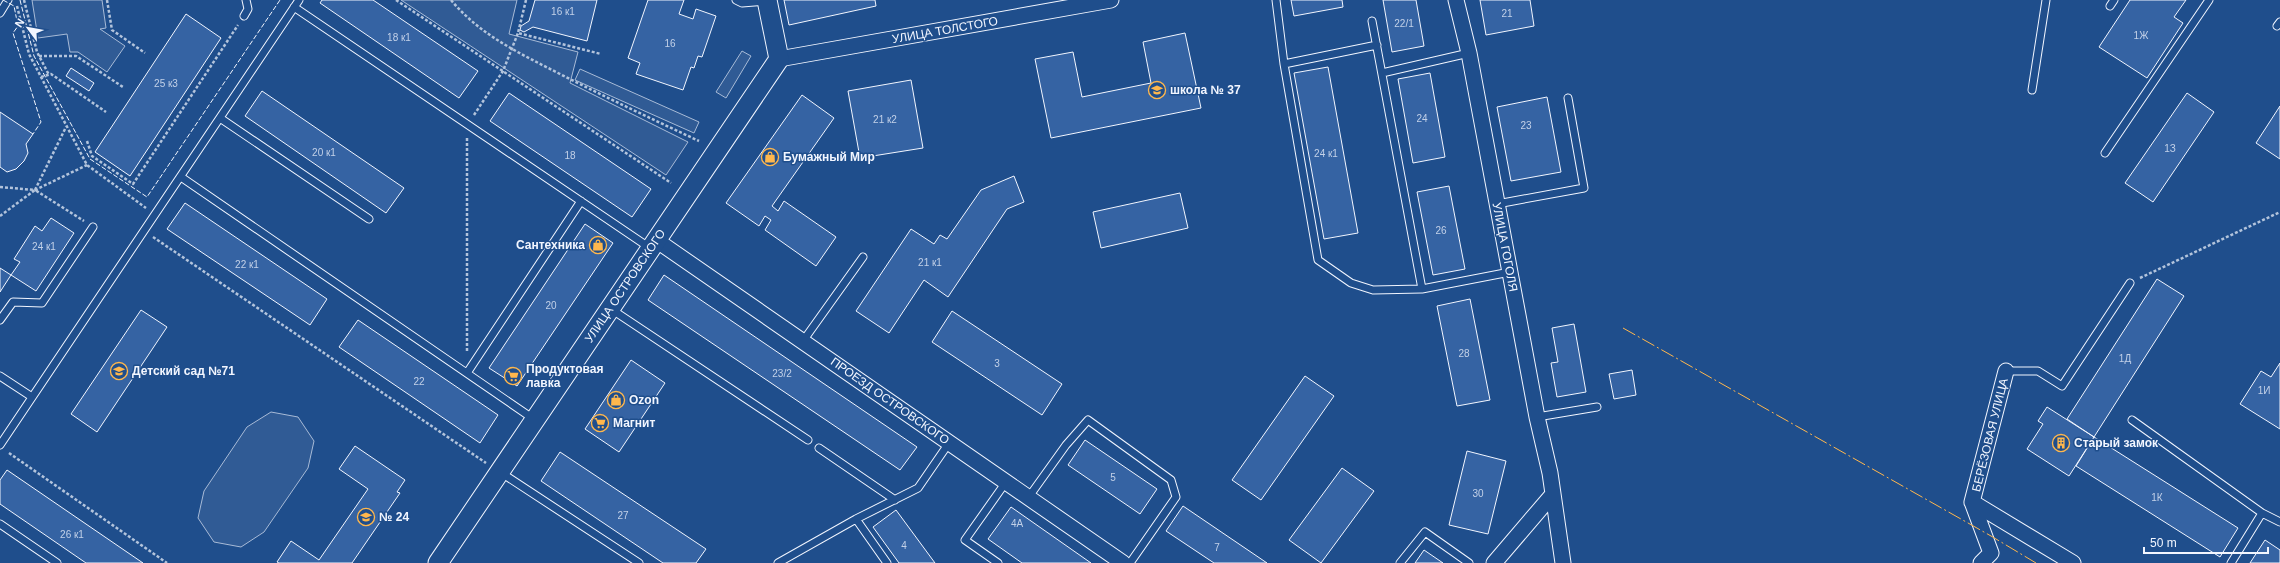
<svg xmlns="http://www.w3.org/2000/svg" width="2280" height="563" font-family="Arial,sans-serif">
<rect width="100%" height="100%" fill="#1f4e8c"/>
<path fill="#305b95" stroke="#a8bbd7" d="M32 0H102L106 28 100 29 125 46 107 72 78 52H70L67 34 38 38Z
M401 0H517L509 34 578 52 570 83 688 142 666 175Z
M742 51 751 56 726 98 716 92Z
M580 69 699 122 694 133 575 80Z
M271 412 298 417 314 441 308 468 264 532 241 547 214 542 198 518 204 491 247 427Z"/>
<path fill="#3563a3" stroke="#f2f6ff" d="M322 0H373L478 71 459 98 320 3Z
M535 0H597L587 41 533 27 524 32 520 30 521 26 529 21Z
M648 0H684L679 14 693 19 696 9 716 16 702 57 698 56 694 68 691 67 683 90 636 74 640 63 628 58Z
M784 0H875L876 6 789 25Z
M1291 0H1342L1343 7 1294 16Z
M1383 0H1416L1424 46 1392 52Z
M1480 0H1530L1534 26 1486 35Z
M2130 0H2186L2174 17 2183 23 2147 78 2099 47Z
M186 14 221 38 130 176 95 152Z
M1185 33 1201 108 1051 138 1035 59 1073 52 1082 97 1151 83 1143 42Z
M1328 67 1358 233 1324 239 1294 73Z
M71 68 94 83 89 91 66 76Z
M1430 73 1445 157 1413 163 1398 79Z
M911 80 923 148 860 158 848 91Z
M262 91 404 188 386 213 245 116Z
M509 93 651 189 632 217 490 121Z
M2187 93 2214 112 2153 202 2125 183Z
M802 95 834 118 772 206 778 211 784 201 836 237 816 266 765 230 771 220 765 216 759 226 726 203Z
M1547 97 1561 172 1511 181 1497 107Z
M2280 106V159L2256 143Z
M0 112 33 134 26 144 28 153 24 161 16 169 7 172 0 167Z
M1014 176 1024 202 1007 209 948 297 924 280 889 333 856 311 911 229 934 244 940 235 947 239 981 190Z
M1449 186 1465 269 1433 275 1417 192Z
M1180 193 1188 228 1101 248 1093 212Z
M185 203 327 299 310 325 167 229Z
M51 218 74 233 36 291 11 275 20 262 14 259 35 226 42 231Z
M585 224 613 243 517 386 489 368Z
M0 268 11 275 0 292Z
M664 275 917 447 900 470 648 300Z
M2157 279 2184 296 2094 437 2067 419Z
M1470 299 1490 400 1457 406 1437 306Z
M141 310 167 327 97 432 71 414Z
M952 311 1062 384 1042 415 932 342Z
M358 320 498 415 480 443 339 347Z
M1574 324 1586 392 1557 397 1551 363 1558 362 1552 328Z
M631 360 665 383 619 452 585 429Z
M2280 363V429L2240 404 2261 371 2271 377Z
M1632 370 1636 395 1614 399 1609 374Z
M1305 376 1334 396 1261 500 1232 480Z
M2047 407 2094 437 2069 476 2027 449 2043 424 2038 421Z
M2094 437 2238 528 2220 557 2076 466Z
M1085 440 1157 489 1140 514 1068 465Z
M355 446 405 480 397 492 400 493 352 563H279L277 562 291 541 319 560 368 489 339 469Z
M1467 451 1506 461 1488 534 1449 525Z
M560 452 706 549 696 563H663L541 481Z
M1342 468 1374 491 1321 563 1289 540Z
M7 470 143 563H86L0 504V480Z
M1183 506 1267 563H1214L1166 531Z
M1011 507 1091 563H1022L988 539Z
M896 510 935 563H899L873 527Z
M2265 540 2280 550V563H2250Z
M1424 550 1443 563H1415Z"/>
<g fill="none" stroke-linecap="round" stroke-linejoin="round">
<g stroke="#f2f6ff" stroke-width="9">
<path id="service" d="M736 0 742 3 767 1
M1276 0 1284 64 1318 260 1351 283 1373 290 1422 289 1510 272
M2110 6 2114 0
M294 7 650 248
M0 13 8 0
M244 16 248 9 246 0
M1372 21 1422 289
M2277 26 2280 22
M1284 64 1377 45
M1382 73 1469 53
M2032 90 2046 0
M220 118 369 219
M2105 153 2209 0
M181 177 535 420
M1497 204 1584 188 1568 98
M611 309 808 440
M0 320 13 302 42 303 93 227
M803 341 863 257
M2006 371H2038L2062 386 2130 283
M467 373 581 201
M0 376 32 397
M1537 417 1597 407
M2132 420 2262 513
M0 445 299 0
M819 448 895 500
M500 472 639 563
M1028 498 1066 445 1088 420 1171 480 1176 497 1130 563
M0 524 57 563
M778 563 856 519
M887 563 856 519 918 488 949 443
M998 563 965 540 1006 482
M1400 563 1425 532 1469 563
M2231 563 2262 513 2280 522"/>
</g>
<g stroke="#f2f6ff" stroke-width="17">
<path id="minor" d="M1456 0 1469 53 1537 417 1550 473 1563 563
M779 59 1111 0
M656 240 1123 563
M2006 371 1972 502 2073 563
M1972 502 1991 553 1981 563
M1494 563 1553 494"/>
</g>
<g stroke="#f2f6ff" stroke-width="21">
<path id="tertiary" d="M438 563 779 59 767 0"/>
</g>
<path stroke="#b3c4dc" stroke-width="2.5" stroke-dasharray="3 2" stroke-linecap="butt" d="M24 0 37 52 49 75
M107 0 112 30 145 53
M396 0 671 183
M451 0C480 35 519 53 558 73 605 97 652 119 699 141
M526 0 518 33 601 54
M17 6 29 54 87 165 146 208
M39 56H76L123 87
M41 77 51 74 106 112
M474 115 503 71 518 33
M87 141 92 156 133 184 238 25
M0 187 35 190 87 165
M35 190 66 127
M0 216 35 190 84 221
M153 237 486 463
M2140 278 2280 212
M467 351V138
M9 453 167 563"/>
<use href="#service" stroke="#1f4e8c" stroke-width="7"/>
<use href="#minor" stroke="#1f4e8c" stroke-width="15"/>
<use href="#tertiary" stroke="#1f4e8c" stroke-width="19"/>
<path stroke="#f2f6ff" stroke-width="1" stroke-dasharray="5 2" stroke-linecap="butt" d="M3 0 14 6 18 26 13 33 41 122 33 134
M20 0 34 56 90 159 147 197 280 0"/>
<path stroke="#ffb74d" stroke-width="1" stroke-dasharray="14 3 2 3" stroke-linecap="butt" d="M1623 328 1991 536 2036 563"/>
</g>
<defs>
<g id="school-ring" transform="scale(0.9)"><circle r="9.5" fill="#1f4e8c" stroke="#ffb74d" stroke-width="1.5"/><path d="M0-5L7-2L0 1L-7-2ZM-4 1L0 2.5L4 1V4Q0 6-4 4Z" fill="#ffb74d"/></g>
<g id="shop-ring" transform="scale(0.9)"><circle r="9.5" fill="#1f4e8c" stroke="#ffb74d" stroke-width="1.5"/><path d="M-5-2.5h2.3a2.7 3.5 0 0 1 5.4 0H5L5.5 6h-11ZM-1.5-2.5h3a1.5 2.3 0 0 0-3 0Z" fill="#ffb74d"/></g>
<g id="supermarket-ring" transform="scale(0.9)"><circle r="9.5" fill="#1f4e8c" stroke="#ffb74d" stroke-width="1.5"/><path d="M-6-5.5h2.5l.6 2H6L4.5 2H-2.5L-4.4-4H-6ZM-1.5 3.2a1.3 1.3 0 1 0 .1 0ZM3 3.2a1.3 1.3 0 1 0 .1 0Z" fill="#ffb74d"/></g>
<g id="building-ring" transform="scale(0.9)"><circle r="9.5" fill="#1f4e8c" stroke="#ffb74d" stroke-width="1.5"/><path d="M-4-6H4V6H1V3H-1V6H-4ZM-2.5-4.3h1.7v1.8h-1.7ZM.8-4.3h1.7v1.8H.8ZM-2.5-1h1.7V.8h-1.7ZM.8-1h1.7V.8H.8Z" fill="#ffb74d"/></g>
</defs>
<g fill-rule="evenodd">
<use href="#school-ring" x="1157" y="90"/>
<use href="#shop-ring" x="770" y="157"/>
<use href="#shop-ring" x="598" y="245"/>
<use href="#school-ring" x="119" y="371"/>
<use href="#supermarket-ring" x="513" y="376"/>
<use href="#shop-ring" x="616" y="400"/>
<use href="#supermarket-ring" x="600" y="423"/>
<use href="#building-ring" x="2061" y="443"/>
<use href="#school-ring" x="366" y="517"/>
</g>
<g text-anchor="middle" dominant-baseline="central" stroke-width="3" stroke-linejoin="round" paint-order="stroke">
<g font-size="10" fill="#c3d1e8">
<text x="563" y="11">16 к1</text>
<text x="1507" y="13">21</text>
<text x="1404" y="23">22/1</text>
<text x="2141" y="35">1Ж</text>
<text x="399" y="37">18 к1</text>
<text x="670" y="43">16</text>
<text x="166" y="83">25 к3</text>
<text x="1422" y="118">24</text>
<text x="885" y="119">21 к2</text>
<text x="1526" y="125">23</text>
<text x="2170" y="148">1З</text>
<text x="324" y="152">20 к1</text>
<text x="1326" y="153">24 к1</text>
<text x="570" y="155">18</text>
<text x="1441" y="230">26</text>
<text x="44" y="246">24 к1</text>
<text x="930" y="262">21 к1</text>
<text x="247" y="264">22 к1</text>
<text x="551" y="305">20</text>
<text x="1464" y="353">28</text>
<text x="2125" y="358">1Д</text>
<text x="997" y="363">3</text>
<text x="782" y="373">23/2</text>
<text x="419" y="381">22</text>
<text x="2264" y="390">1И</text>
<text x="1113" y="477">5</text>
<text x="1478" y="493">30</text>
<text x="2157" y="497">1К</text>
<text x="623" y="515">27</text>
<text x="1017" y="523">4А</text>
<text x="72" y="534">26 к1</text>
<text x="904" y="545">4</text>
<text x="1217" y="547">7</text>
</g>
<g font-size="12" fill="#f2f6ff" stroke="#1f4e8c">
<text transform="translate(945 30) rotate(-10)">УЛИЦА ТОЛСТОГО</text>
<text transform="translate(1505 247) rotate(79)">УЛИЦА ГОГОЛЯ</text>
<text transform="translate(625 286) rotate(-56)">УЛИЦА ОСТРОВСКОГО</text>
<text transform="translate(890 401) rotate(35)">ПРОЕЗД ОСТРОВСКОГО</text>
<text transform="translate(1990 435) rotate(-76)">БЕРЁЗОВАЯ УЛИЦА</text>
</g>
<g font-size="12" font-weight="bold" fill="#f2f6ff" stroke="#1f4e8c" text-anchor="start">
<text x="1170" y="90">школа № 37</text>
<text x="783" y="157">Бумажный Мир</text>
<text x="585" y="245" text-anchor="end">Сантехника</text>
<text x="526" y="369">Продуктовая<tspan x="526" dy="14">лавка</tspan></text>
<text x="132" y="371">Детский сад №71</text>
<text x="629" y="400">Ozon</text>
<text x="613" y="423">Магнит</text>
<text x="2074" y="443">Старый замок</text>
<text x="379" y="517">№ 24</text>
</g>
</g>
<g transform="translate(28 28) rotate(302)" stroke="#1f4e8c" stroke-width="3" paint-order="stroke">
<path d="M0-3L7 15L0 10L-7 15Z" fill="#f2f6ff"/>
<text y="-6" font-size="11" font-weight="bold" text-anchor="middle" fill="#f2f6ff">N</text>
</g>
<path d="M2144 547v6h124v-6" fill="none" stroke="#f2f6ff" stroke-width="2"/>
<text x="2150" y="547" font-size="12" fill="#f2f6ff" stroke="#1f4e8c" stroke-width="3" paint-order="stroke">50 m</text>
</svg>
